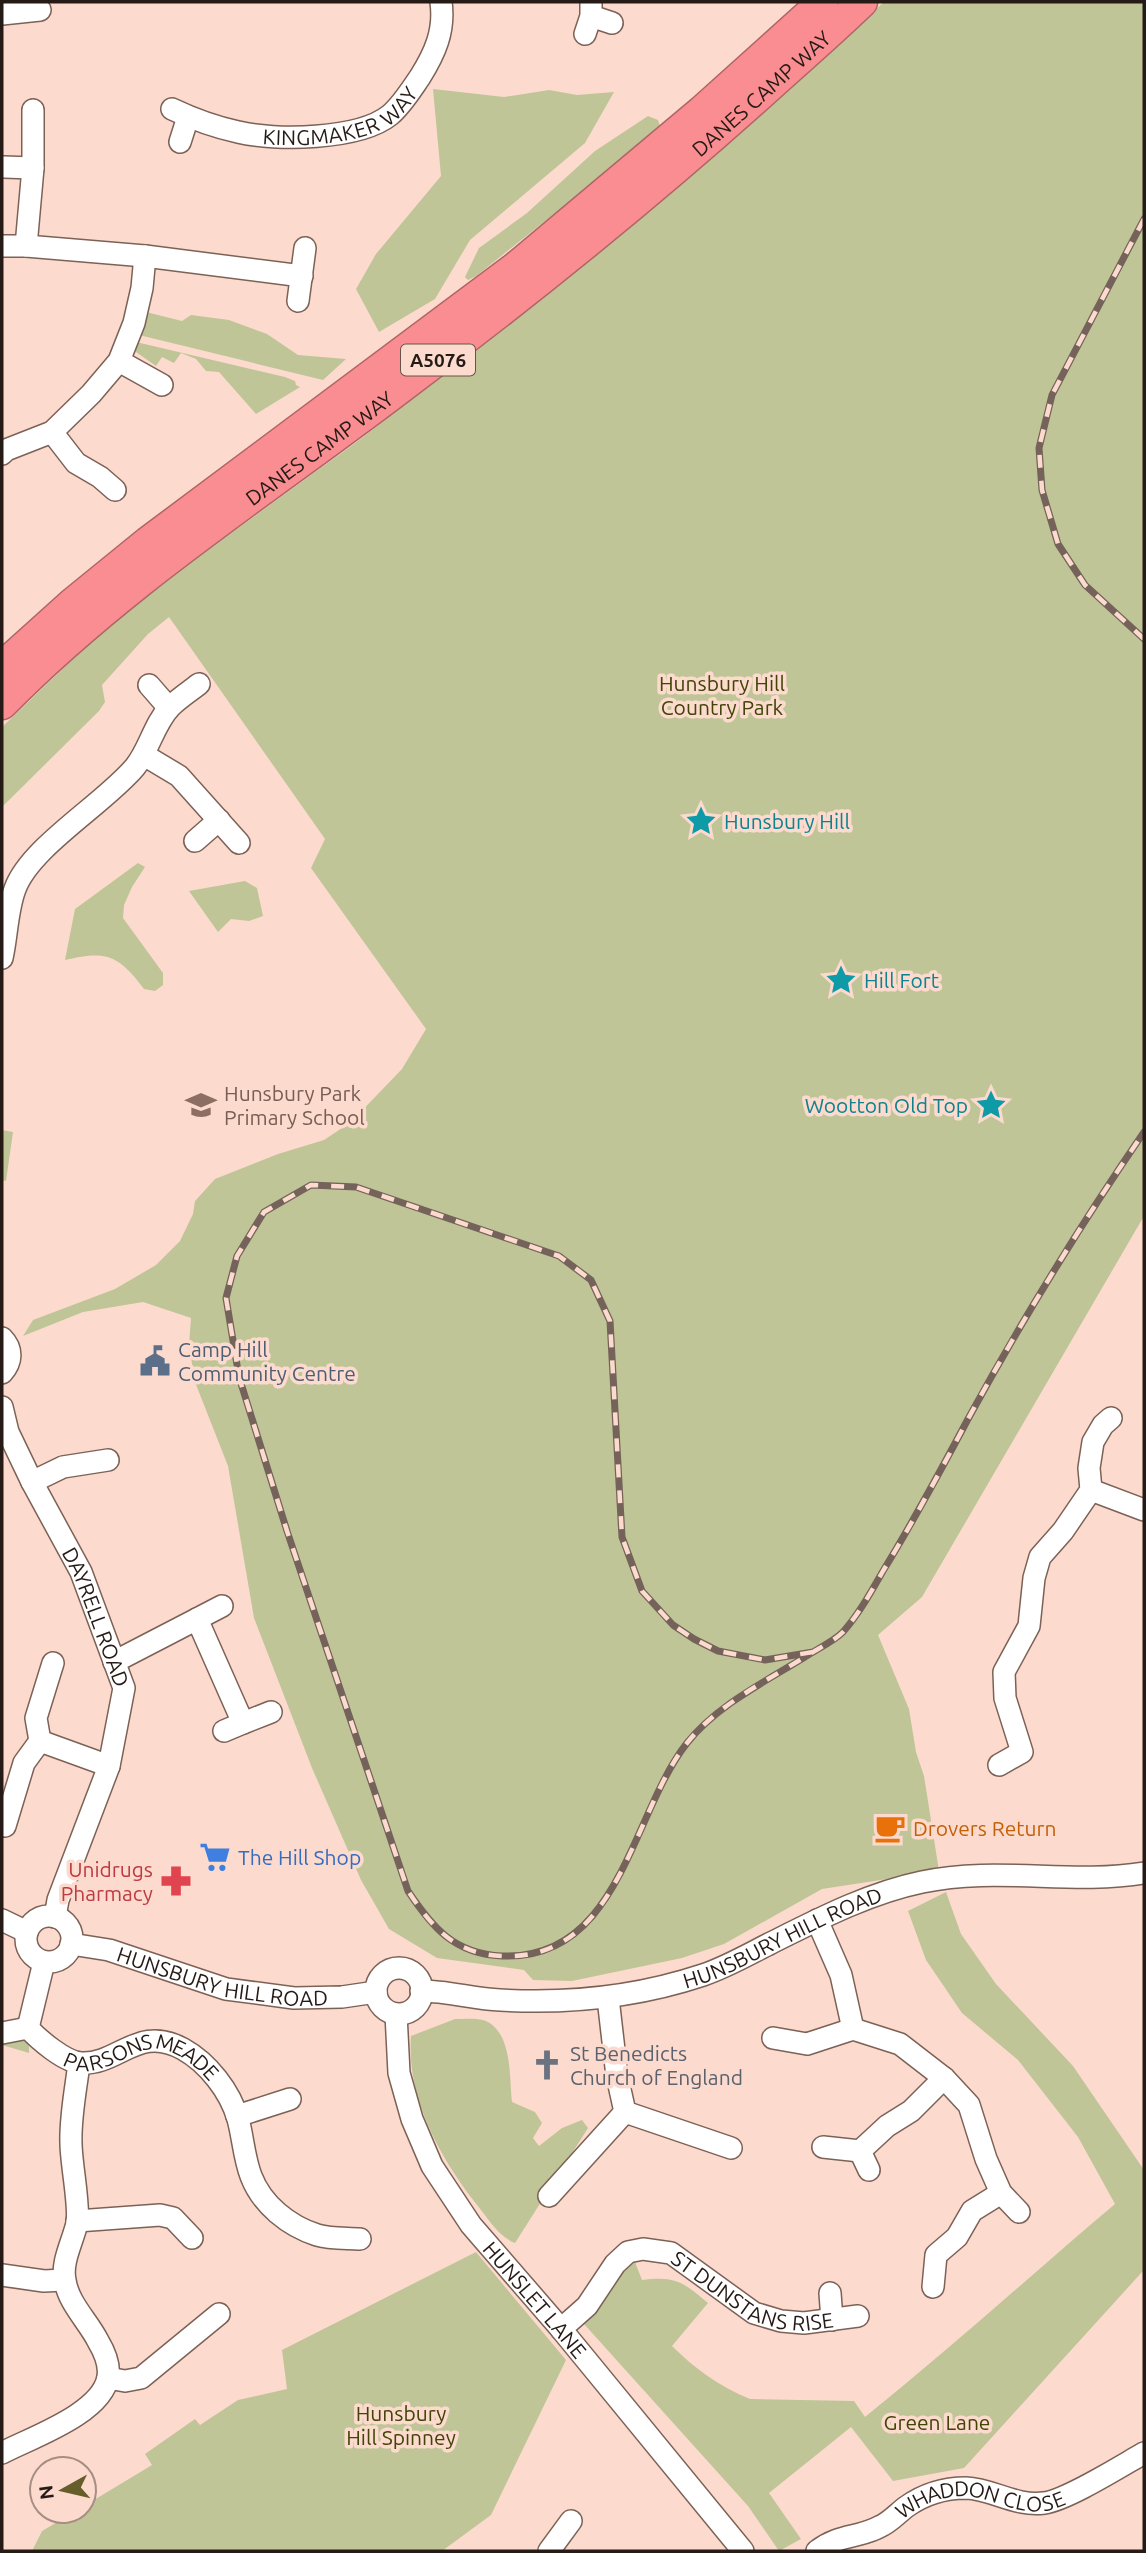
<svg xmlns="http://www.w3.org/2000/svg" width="1146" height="2553" font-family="Ubuntu,sans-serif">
<rect width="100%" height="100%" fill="#fcdbce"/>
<path fill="#bfc597" d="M884 2H1144V1216L922 1597 878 1635 909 1709 916 1752 924 1776 939 1871 822 1889 724 1944 682 1958 572 1981 533 1980 524 1970 437 1958 389 1929 361 1880 312 1768 254 1618 228 1466 195 1382 189 1345 191 1318 143 1302 83 1312 23 1336 33 1320 115 1289 156 1265 180 1241 193 1214 195 1201 215 1179 278 1154 324 1140 351 1122 402 1069 426 1029 311 868 325 839 169 617 148 634 102 685 105 702 99 711 2 807V727L99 634 165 577 238 528 358 441 513 321Z
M433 89 504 97 549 90 577 95 614 92 585 143 470 240 435 299 379 332 356 289 376 254 441 176Z
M648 116 658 120 660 126 657 132 476 276 468 280 465 277 479 248 527 213 595 151Z
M146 312 182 321 191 315 229 320 267 334 298 355 346 359 323 380 139 335Z
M136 342 285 377 295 381 296 385 300 387 256 414 219 372 206 371 196 359 181 353 174 363 162 357 156 366 136 352Z
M138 863 145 867 132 887 124 905 123 918 163 973V985L155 991 144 989C119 955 106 950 65 960L75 909Z
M245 881 257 888 263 916 249 921 231 919 218 932 189 891Z
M2 1130 13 1132 6 1181 2 1180Z
M946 1892 961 1934 996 1984 1073 2066 1144 2170V2273L1143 2271 964 2468 893 2481 851 2427 769 2493 801 2539 779 2551 748 2506 584 2324 622 2272 635 2262 642 2280C676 2276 683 2282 708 2303L672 2346C694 2368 720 2387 750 2399L854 2401 865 2417C950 2349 1031 2275 1115 2204L1078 2137 1018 2060 962 2013 926 1960 908 1911Z
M455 2019C463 2019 475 2018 483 2020 513 2030 509 2077 512 2102L535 2112 542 2123 533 2138 539 2146 562 2128 582 2120 588 2128 515 2243C500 2237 491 2223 481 2210 442 2162 406 2099 411 2036Z
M25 2039 29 2041V2053L2 2045V2040Z
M476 2252 566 2360 491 2515 442 2551H32L42 2531 76 2511H84V2506L152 2465 145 2454 195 2419 200 2425 238 2400 287 2389 282 2350Z"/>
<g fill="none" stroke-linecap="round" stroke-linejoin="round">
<g stroke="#7c6156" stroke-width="24">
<g id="minor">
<path d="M2 14 40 10"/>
<path d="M591 16 612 23"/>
<path d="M585 34 591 16V2"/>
<path id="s1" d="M172 109C193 119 215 127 238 132 275 141 359 140 390 115 402 105 411 90 420 77 435 53 445 31 441 2"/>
<path d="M180 142 188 117"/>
<path d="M4 167 33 168"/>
<path d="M2 246H26L145 256 302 276"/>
<path d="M26 246 33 168V110"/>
<path d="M298 301 305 248"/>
<path d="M119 361 162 385"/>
<path d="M52 432 76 463 100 477 115 490"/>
<path d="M2 454 6 450 52 432 91 394 119 361 134 323 142 288 145 256"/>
<path d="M149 685 169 708"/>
<path d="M144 755 179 776 239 843"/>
<path d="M195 841 219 820"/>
<path d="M2 958C7 936 7 910 15 889 30 847 104 804 135 767 149 750 154 724 170 707 178 699 190 691 199 684"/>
<path d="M2 1338C13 1349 12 1362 2 1373"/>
<path id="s2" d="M2 1407 8 1432 32 1482 81 1572 124 1688 109 1766 58 1900 55 1917"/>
<path d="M32 1482 63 1467 108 1460"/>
<path d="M1091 1490 1144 1510"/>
<path d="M197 1619 222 1606"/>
<path d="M114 1662 197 1619 243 1723 224 1731"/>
<path d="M243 1723 271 1712"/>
<path d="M40 1741 109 1766"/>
<path d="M999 1765 1022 1752 1005 1698 1004 1672 1029 1626 1034 1578 1040 1557 1063 1531 1091 1490 1089 1468 1093 1442 1103 1425 1111 1418"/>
<path d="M5 1826 24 1763 40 1741 36 1718 53 1663"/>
<circle cx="49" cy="1939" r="23"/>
<path d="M2 1920 27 1932"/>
<path d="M817 1920 841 1975 853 2029"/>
<path id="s3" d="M71 1944 109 1950 226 1989 294 1998 342 1997 376 1992"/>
<circle cx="399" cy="1991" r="23"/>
<path id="s4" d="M421 1991C448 1991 474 1999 500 2000 570 2004 637 1997 703 1975 727 1967 749 1954 771 1943 819 1919 869 1893 922 1882 996 1866 1071 1885 1144 1873"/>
<path d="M608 1998 617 2076 625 2112 731 2148"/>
<path id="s5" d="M396 2014 399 2073 412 2119 432 2166 471 2225 561 2329 743 2551"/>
<path id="s6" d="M28 2028C39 2040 65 2062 81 2063 119 2065 138 2024 183 2049 208 2063 230 2091 238 2119 243 2137 244 2158 251 2176 262 2205 289 2226 317 2235 330 2239 346 2238 360 2239"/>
<path d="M28 2028 44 1962"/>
<path d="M2 2033 28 2028"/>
<path d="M773 2038 807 2044 853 2029 900 2044 944 2078 969 2105 986 2159 1001 2193 1019 2212"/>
<path d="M237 2116 290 2099"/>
<path d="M823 2147 860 2151 887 2126 911 2111 944 2078"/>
<path d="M860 2151 869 2170"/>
<path d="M549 2196 625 2112"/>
<path d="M77 2221 160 2215 173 2218 192 2238"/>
<path d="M2 2275 44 2281 64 2280"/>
<path d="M933 2287 936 2255 957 2237 972 2211 1001 2193"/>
<path d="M830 2293 832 2320"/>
<path id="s7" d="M561 2329 587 2306 615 2264 628 2252 643 2249 671 2253 754 2313 781 2321 804 2323 858 2316"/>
<path d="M108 2378 125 2381 141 2378 219 2314"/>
<path d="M2 2453C30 2438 102 2414 108 2377 110 2365 104 2351 98 2341 88 2321 68 2303 65 2280 61 2262 73 2241 77 2223 80 2205 71 2164 71 2143 70 2117 76 2089 79 2063"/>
<path d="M549 2551 571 2521"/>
<path id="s8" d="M817 2551C841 2533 858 2539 881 2526 890 2522 898 2513 906 2507 924 2494 944 2488 966 2488 993 2489 1016 2507 1044 2503 1067 2500 1121 2466 1144 2453"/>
</g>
</g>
<g stroke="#af6566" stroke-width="33">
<g id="highway">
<path d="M2 667 73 603 148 542 516 267 702 111 823 2"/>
<path id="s9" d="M2 704C119 585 262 493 395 392 522 297 645 198 763 92 796 62 830 33 862 2"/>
</g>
</g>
<use href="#minor" stroke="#fff" stroke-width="21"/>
<use href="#highway" stroke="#f98d91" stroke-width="30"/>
<g stroke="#75625a" stroke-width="7">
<path id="rail" d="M1144 219 1052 395 1039 448 1042 490 1058 544 1085 585 1144 639
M813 1652 765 1660 718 1651 694 1639 673 1625 642 1591 622 1537 610 1321 591 1280 559 1256 356 1187 311 1185 264 1212 237 1256 226 1298 239 1377 287 1531 408 1891C432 1927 454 1954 502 1956 620 1961 631 1814 687 1743 718 1704 767 1681 808 1655 819 1648 834 1641 843 1632 859 1614 871 1592 883 1571 913 1522 941 1470 968 1419 1022 1320 1081 1224 1144 1132"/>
</g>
<use href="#rail" stroke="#fcdbce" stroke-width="4.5" stroke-dasharray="13" stroke-linecap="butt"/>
</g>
<defs>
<g id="sight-bare" transform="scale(2.415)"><path d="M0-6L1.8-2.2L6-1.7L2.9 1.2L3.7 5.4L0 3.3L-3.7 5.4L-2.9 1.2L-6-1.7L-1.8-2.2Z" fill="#0f9aa8" stroke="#fcdbce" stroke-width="2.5" paint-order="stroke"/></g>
<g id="school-bare" transform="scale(2.415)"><path d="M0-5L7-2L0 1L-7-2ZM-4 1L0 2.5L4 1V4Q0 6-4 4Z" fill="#8d6e63" stroke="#fcdbce" stroke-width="2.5" paint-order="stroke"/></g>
<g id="civic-bare" transform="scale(2.415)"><path d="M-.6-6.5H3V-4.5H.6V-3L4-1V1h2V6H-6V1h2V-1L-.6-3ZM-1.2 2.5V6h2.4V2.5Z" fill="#5c6f8a" stroke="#fcdbce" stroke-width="2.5" paint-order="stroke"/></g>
<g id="cafe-bare" transform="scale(2.415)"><path d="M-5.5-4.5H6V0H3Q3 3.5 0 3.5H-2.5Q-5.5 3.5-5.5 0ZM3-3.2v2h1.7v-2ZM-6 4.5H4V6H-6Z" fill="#e8710a" stroke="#fcdbce" stroke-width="2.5" paint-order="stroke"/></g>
<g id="supermarket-bare" transform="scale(2.415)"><path d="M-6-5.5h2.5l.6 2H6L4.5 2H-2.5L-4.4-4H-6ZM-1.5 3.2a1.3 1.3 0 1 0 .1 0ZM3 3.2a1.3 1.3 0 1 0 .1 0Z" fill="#3f7fe0" stroke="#fcdbce" stroke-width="2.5" paint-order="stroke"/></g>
<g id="pharmacy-bare" transform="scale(2.415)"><path d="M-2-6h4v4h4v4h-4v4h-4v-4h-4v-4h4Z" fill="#e0444e" stroke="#fcdbce" stroke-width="2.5" paint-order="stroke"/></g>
<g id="church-bare" transform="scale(2.415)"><path d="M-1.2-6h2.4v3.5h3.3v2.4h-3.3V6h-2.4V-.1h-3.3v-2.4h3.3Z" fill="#6b7280" stroke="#fcdbce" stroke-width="2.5" paint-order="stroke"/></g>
</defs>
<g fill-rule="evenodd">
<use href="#sight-bare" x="701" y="821"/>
<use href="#sight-bare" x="841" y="980"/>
<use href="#school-bare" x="201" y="1105"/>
<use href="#sight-bare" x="991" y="1105"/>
<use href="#civic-bare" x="155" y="1361"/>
<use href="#cafe-bare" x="890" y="1828"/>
<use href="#supermarket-bare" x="215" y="1857"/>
<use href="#pharmacy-bare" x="176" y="1881"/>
<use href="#church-bare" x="547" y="2065"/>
</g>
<g text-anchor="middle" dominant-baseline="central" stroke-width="7" stroke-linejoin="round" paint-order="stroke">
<rect fill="#fcdbce" stroke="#66544c" stroke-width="2" x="401" y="344.5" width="74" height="31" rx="5"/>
<g font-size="19" font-weight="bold" fill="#251a15">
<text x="438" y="360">A5076</text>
</g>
<g font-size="21" fill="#251a15" stroke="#fcdbce">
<text stroke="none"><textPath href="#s9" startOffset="975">DANES CAMP WAY</textPath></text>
<text stroke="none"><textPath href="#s1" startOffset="178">KINGMAKER WAY</textPath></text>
<text stroke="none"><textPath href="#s9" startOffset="408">DANES CAMP WAY</textPath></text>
<text stroke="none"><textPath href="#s2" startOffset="231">DAYRELL ROAD</textPath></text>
<text stroke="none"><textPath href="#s4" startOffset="373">HUNSBURY HILL ROAD</textPath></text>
<text stroke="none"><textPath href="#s3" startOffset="156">HUNSBURY HILL ROAD</textPath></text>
<text stroke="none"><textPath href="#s6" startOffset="131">PARSONS MEADE</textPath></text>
<text stroke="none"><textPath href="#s7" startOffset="240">ST DUNSTANS RISE</textPath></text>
<text stroke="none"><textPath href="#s5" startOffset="327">HUNSLET LANE</textPath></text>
<text stroke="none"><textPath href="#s8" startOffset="178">WHADDON CLOSE</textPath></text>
</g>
<g font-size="21" fill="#404407" stroke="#fcdbce">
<text x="722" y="683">Hunsbury Hill<tspan x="722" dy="24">Country Park</tspan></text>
<text x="401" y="2413">Hunsbury<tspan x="401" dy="24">Hill Spinney</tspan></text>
<text x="937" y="2422">Green Lane</text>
</g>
<g font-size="21" fill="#0d838f" stroke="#fcdbce" text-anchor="start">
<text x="724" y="821">Hunsbury Hill</text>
<text x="864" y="980">Hill Fort</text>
<text x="968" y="1105" text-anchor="end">Wootton Old Top</text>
</g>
<g font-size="21" fill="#785e54" stroke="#fcdbce" text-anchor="start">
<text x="224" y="1093">Hunsbury Park<tspan x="224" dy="24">Primary School</tspan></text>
</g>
<g font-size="21" fill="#4e5e75" stroke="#fcdbce" text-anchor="start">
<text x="178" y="1349">Camp Hill<tspan x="178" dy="24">Community Centre</tspan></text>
</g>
<g font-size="21" fill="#c56008" stroke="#fcdbce" text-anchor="start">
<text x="913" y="1828">Drovers Return</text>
</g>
<g font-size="21" fill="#366cbe" stroke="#fcdbce" text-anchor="start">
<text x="238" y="1857">The Hill Shop</text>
</g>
<g font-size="21" fill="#be3a42" stroke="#fcdbce" text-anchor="end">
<text x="153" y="1869">Unidrugs<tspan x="153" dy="24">Pharmacy</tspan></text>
</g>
<g font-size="21" fill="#5b616d" stroke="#fcdbce" text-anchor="start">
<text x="570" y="2053">St Benedicts<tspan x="570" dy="24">Church of England</tspan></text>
</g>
</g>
<rect width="1146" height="2553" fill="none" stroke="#251a15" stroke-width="7"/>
<g transform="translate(63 2490) rotate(262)"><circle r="33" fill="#fcdbce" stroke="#a68e84" stroke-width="2"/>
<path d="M0-5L12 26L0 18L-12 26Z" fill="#655d2a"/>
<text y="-10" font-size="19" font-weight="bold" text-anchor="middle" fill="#251a15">N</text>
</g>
</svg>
